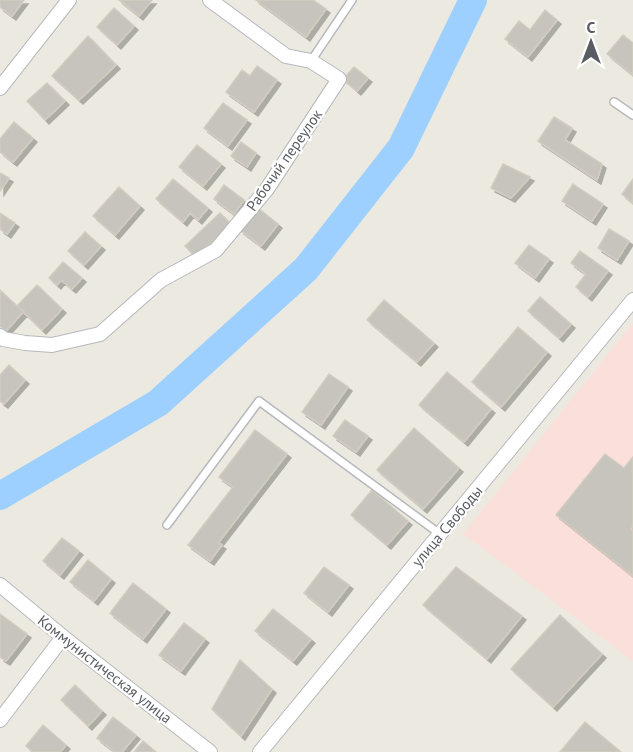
<svg xmlns="http://www.w3.org/2000/svg" width="633" height="752" font-family="'PT Sans',sans-serif">
<defs>
<filter id="shadow"><feDropShadow dx="4" dy="4" stdDeviation="0" flood-color="#0004"/></filter>
</defs>
<rect width="100%" height="100%" fill="#eceae0"/>
<path fill="#fbdfdb" d="M633 323V661L463 534Z"/>
<g fill="none" stroke-linecap="round" stroke-linejoin="round">
<path stroke="#9ed0ff" stroke-width="28" d="M0 496 158 403 306 269 401 148 473 0"/>
</g>
<path fill="#c7c4bd" stroke="#d1ccbf" stroke-width="1.5" filter="url(#shadow)" d="M0 0H24L12 16 0 7Z
M119 0H152L139 16Z
M256 0H313L326 9 306 37Z
M114 8 134 26 117 45 97 27Z
M545 10 557 20 528 57 505 39 519 21 530 30Z
M623 35 633 43V75L607 54Z
M88 36 116 65 79 100 52 76Z
M257 66 277 80 254 112 226 92 242 70 250 76Z
M354 67 368 78 357 91 343 79Z
M47 83 65 101 45 120 27 101Z
M223 103 247 120 228 146 204 128Z
M554 117 572 128 565 140 602 164 597 180 538 141Z
M14 122 33 138 13 162 0 152V139Z
M241 142 256 153 247 167 231 156Z
M197 145 221 164 203 186 179 167Z
M503 164 530 177 511 198 491 188Z
M0 173 9 178 0 191Z
M173 179 208 208 198 220 190 213 183 222 156 199Z
M633 179V203L622 194Z
M573 184 603 204 592 221 562 201Z
M224 185 244 200 234 214 214 199Z
M119 187 140 206 115 235 93 216Z
M258 208 278 224 261 246 240 230Z
M0 213 15 223 7 234 0 229Z
M220 213 231 224 196 257 185 246Z
M609 229 629 241 617 260 598 248Z
M85 232 101 246 84 265 68 251Z
M529 245 549 259 535 278 515 263Z
M580 251 608 271 588 297 576 287 586 274 571 263Z
M63 262 82 278 72 289 61 280 57 285 49 278Z
M37 285 62 309 42 330 17 306Z
M0 290 17 306 24 311 6 331 0 326Z
M540 297 571 324 559 338 528 311Z
M384 300 434 343 417 362 367 320Z
M518 327 547 352 501 407 472 382Z
M9 365 25 380 4 404 0 401V375Z
M447 372 491 409 464 442 419 405Z
M329 374 348 387 321 425 302 412Z
M345 420 368 436 356 452 333 436Z
M414 428 459 468 423 509 377 470Z
M255 430 287 454 218 543 222 545 210 561 188 545 233 487 219 477Z
M605 454 624 468 633 457V526L631 529 633 531V576L556 515Z
M372 490 408 521 387 545 351 515Z
M62 538 79 551 60 575 43 561Z
M88 560 111 579 94 601 70 582Z
M324 567 349 585 328 612 304 593Z
M456 567 522 616 487 659 423 605Z
M133 583 166 609 143 639 110 613Z
M273 609 311 639 293 661 255 631Z
M0 614 27 634 6 661 0 657Z
M560 615 602 654 553 707 511 669Z
M184 623 205 639 181 671 159 655Z
M240 660 272 689 241 736 212 709Z
M75 685 102 711 88 726 61 700Z
M113 717 136 735 122 752H115L97 738Z
M585 722 621 752H560Z
M43 725 66 745 60 752H33L26 746Z
M143 741 156 752H134Z"/>
<g fill="none" stroke-linecap="round" stroke-linejoin="round">
<g stroke="#b6b8bd" stroke-width="10">
<path id="lane" d="M311 61 352 0
M614 102 633 115
M167 525 259 401 440 534"/>
</g>
<g stroke="#b6b8bd" stroke-width="16">
<path id="street" d="M0 88 69 0
M0 336 3 339 25 343 52 345 100 334 161 280 216 250 267 189 339 79 311 61 286 56 210 0
M0 585 63 637 210 752
M0 720 63 637
M260 752 633 300"/>
</g>
<use href="#lane" stroke="#fff" stroke-width="7"/>
<use href="#street" stroke="#fff" stroke-width="14"/>
</g>
<g text-anchor="middle" dominant-baseline="central" stroke-width="4.5" stroke-linejoin="round" paint-order="stroke">
<g font-size="15" fill="#595c62" stroke="#fff">
<text transform="translate(284 160) rotate(-55)">Рабочий переулок</text>
<text transform="translate(447 526) rotate(-50)">улица Свободы</text>
<text transform="translate(105 669) rotate(38)">Коммунистическая улица</text>
</g>
</g>
<g transform="translate(591 42)" stroke="#ffffff" stroke-width="4.5" paint-order="stroke">
<path d="M0-4.5L10 22L0 15L-10 22Z" fill="#595c62"/>
<text y="-9" font-size="16" font-weight="bold" text-anchor="middle" fill="#595c62">С</text>
</g>
</svg>
